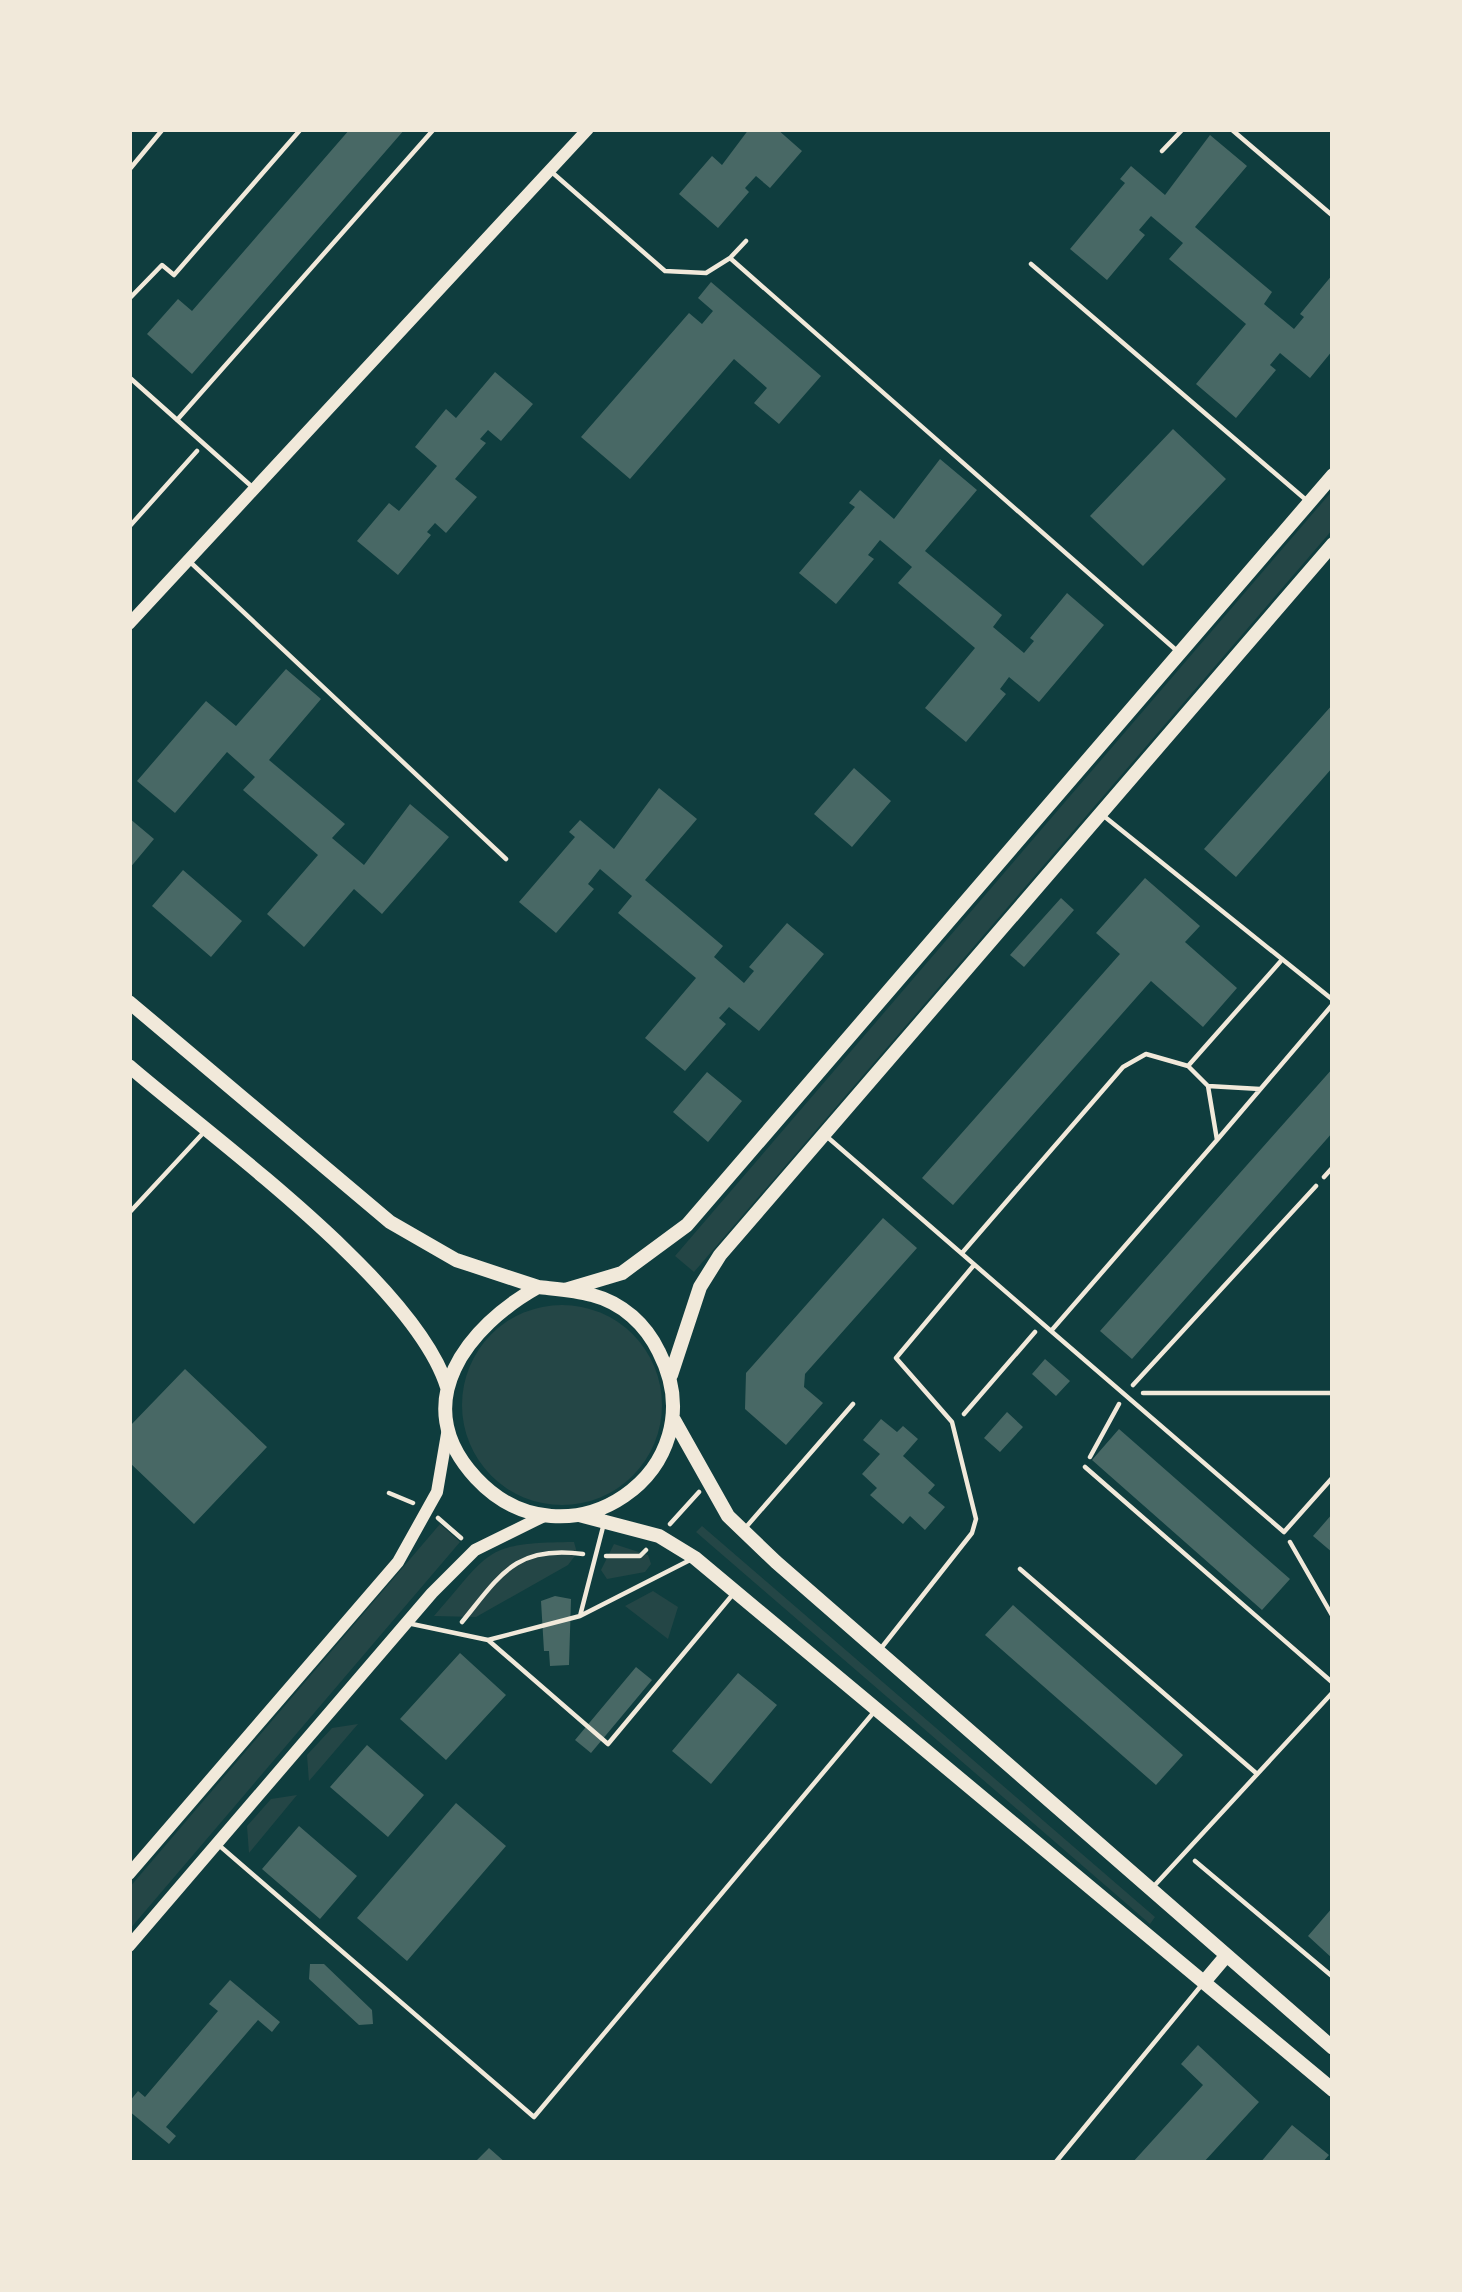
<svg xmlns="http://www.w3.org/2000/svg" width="1462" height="2292" font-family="'PT Sans',sans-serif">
<rect width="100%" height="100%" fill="#0f3d3e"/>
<path fill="#244646" d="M1333 490V529L694 1272 675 1256Z
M462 1405a100 100 0 1 1 200 0a100 100 0 1 1-200 0Z
M440 1524 460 1542 129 1930V1888Z
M702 1526 1155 1917 1150 1924 696 1532Z
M574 1542 577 1553 568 1565 476 1617 434 1616C492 1550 483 1543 574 1542Z
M614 1544 648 1555 651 1564 645 1572 607 1579 601 1570Z
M653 1591 678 1607 668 1639 625 1606Z
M358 1724 309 1781V1782L307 1755 332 1728Z
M297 1795 249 1853 247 1826 271 1799Z"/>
<path fill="#486865" d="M350 129H405L192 374 147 334 178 299 192 311Z
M749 129H777L802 151 770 188 756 176 745 188 749 192 718 228 679 194 712 156 722 165Z
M1210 135 1247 166 1195 227 1272 292 1264 304 1294 329 1304 317 1300 314 1333 274V350L1310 378 1280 353 1270 365 1276 370 1236 418 1196 384 1246 324 1169 259 1183 243 1151 216 1139 230 1145 235 1107 280 1070 249 1125 183 1120 179 1131 166 1165 195Z
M711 282 821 376 779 424 754 403 767 388 734 359 630 479 581 437 689 313 702 324 713 311 698 298Z
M495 372 533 404 501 441 488 430 480 439 486 443 455 479 477 497 446 533 435 523 427 532 431 535 398 575 357 541 389 503 399 511 437 466 415 447 446 409 456 418Z
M1173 429 1226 479 1143 566 1090 516Z
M940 459 977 490 925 551 1002 615 993 627 1024 653 1034 641 1030 638 1067 593 1104 625 1039 702 1009 677 1000 689 1006 694 966 742 925 708 975 648 898 583 912 567 880 540 868 555 874 559 836 604 799 573 855 507 849 503 860 490 894 519Z
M286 669 321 699 269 760 345 824 332 838 364 865 410 804 449 837 382 914 354 889 304 947 267 914 318 855 243 790 255 777 227 752 175 813 137 781 206 701 236 726Z
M1333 704V767L1236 877 1204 849Z
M854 768 891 801 852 847 814 814Z
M659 788 697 819 645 880 723 946 714 957 744 983 754 971 749 967 787 923 824 954 759 1031 729 1007 719 1018 726 1024 685 1071 645 1038 696 978 618 913 632 896 600 869 588 884 594 889 556 933 519 902 575 837 569 832 580 820 614 849Z
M129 818 154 839 129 869Z
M183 870 242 921 211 957 152 906Z
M1145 878 1200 926 1185 942 1237 988 1203 1027 1151 981 953 1205 922 1178 1120 954 1096 933Z
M1061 898 1074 910 1024 967 1010 955Z
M1333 1068V1132L1132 1359 1100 1331Z
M707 1072 742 1101 708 1142 673 1112Z
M883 1218 917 1248 805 1374 804 1387 823 1403 786 1445 745 1409 746 1373Z
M1045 1359 1070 1381 1056 1396 1032 1374Z
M185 1369 267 1447 194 1524 129 1462V1427Z
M1007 1412 1023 1427 1000 1452 984 1438Z
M881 1419 897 1432 903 1426 918 1439 903 1456 935 1485 928 1493 945 1507 925 1530 910 1516 903 1524 870 1495 877 1488 862 1474 880 1454 863 1440Z
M1119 1429 1290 1579 1262 1610 1092 1460Z
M1333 1513V1553L1313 1536Z
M555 1596 571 1599 569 1665 550 1666 549 1651H544L541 1601Z
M1013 1605 1183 1755 1156 1785 985 1635Z
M460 1653 506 1695 446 1760 400 1719Z
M636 1667 652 1680 591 1753 575 1740Z
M738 1673 777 1705 711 1784 672 1751Z
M367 1745 424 1795 388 1837 330 1787Z
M456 1803 506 1846 407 1961 357 1918Z
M299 1826 357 1876 320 1919 262 1869Z
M1333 1907V1959L1308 1936Z
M310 1964H324L372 2010 373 2024 359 2025 309 1979Z
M230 1980 280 2022 272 2032 258 2020 166 2127 176 2136 169 2144 129 2111V2102L138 2091 145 2097 218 2011 209 2004Z
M1198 2045 1259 2102 1203 2163H1132L1203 2085 1181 2064Z
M1292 2125 1329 2155 1322 2163H1260Z
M489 2148 506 2163H474Z"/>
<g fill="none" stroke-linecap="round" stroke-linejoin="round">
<path stroke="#f1e9da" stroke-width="4.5" d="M129 527 197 451
M1133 1385 1316 1186
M1143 1393H1333
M964 1414 1035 1332
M1090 1457 1119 1404
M389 1493 413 1503
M438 1518 461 1538
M670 1524 699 1492
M1290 1542 1333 1617
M606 1556H640L646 1550
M462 1622C501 1574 516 1545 583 1554
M1195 1861 1333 1977"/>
<path stroke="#f1e9da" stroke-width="4.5" d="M1231 129 1333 216
M1162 151 1183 129
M129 170 163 129
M554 174 665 271 706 273 730 258 1176 650
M730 258 746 241
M1031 264 1305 499
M129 299 162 265 174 275 301 129
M129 377 250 485
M177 420 434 129
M188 560 506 859
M1105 817 1333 1000
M1188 1066 1208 1086 1217 1140 1051 1331 1284 1532 1333 1477
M1208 1086 1260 1089
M825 1135 1051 1331
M1217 1140 1333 1004
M1324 1177 1333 1167
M129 1213 205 1131
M962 1253 1123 1067 1146 1054 1188 1066 1280 962
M1085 1467 1333 1683
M747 1526 853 1404
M1020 1569 1256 1773
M580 1616 692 1559
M412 1624 488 1640 608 1744 734 1593
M488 1640 580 1616 603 1527
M882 1647 972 1533 976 1519 952 1422 896 1358 974 1265
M221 1847 534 2117 874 1712
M1154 1886 1333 1692
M1055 2163 1200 1987"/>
<path stroke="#f1e9da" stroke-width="12" d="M129 624 588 129
M129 1874 398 1562 437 1492 448 1428
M129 1946 432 1593 475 1550 544 1516"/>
<path stroke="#f1e9da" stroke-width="14" d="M129 1002 390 1222 456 1260 538 1287
M129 1066C215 1140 415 1284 447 1387
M538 1287C556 1289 575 1290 592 1295 623 1303 646 1325 659 1352 720 1471 566 1575 476 1478 406 1403 468 1326 538 1287Z
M565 1290 622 1273 687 1225 1333 475
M671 1375 700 1287 720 1255 1333 544
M674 1420 728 1516 776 1562 1333 2048
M579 1515 659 1536 695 1558 1333 2090
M1204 1982 1226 1956"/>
</g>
<rect width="1462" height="2292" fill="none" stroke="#f1e9da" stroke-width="264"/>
</svg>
